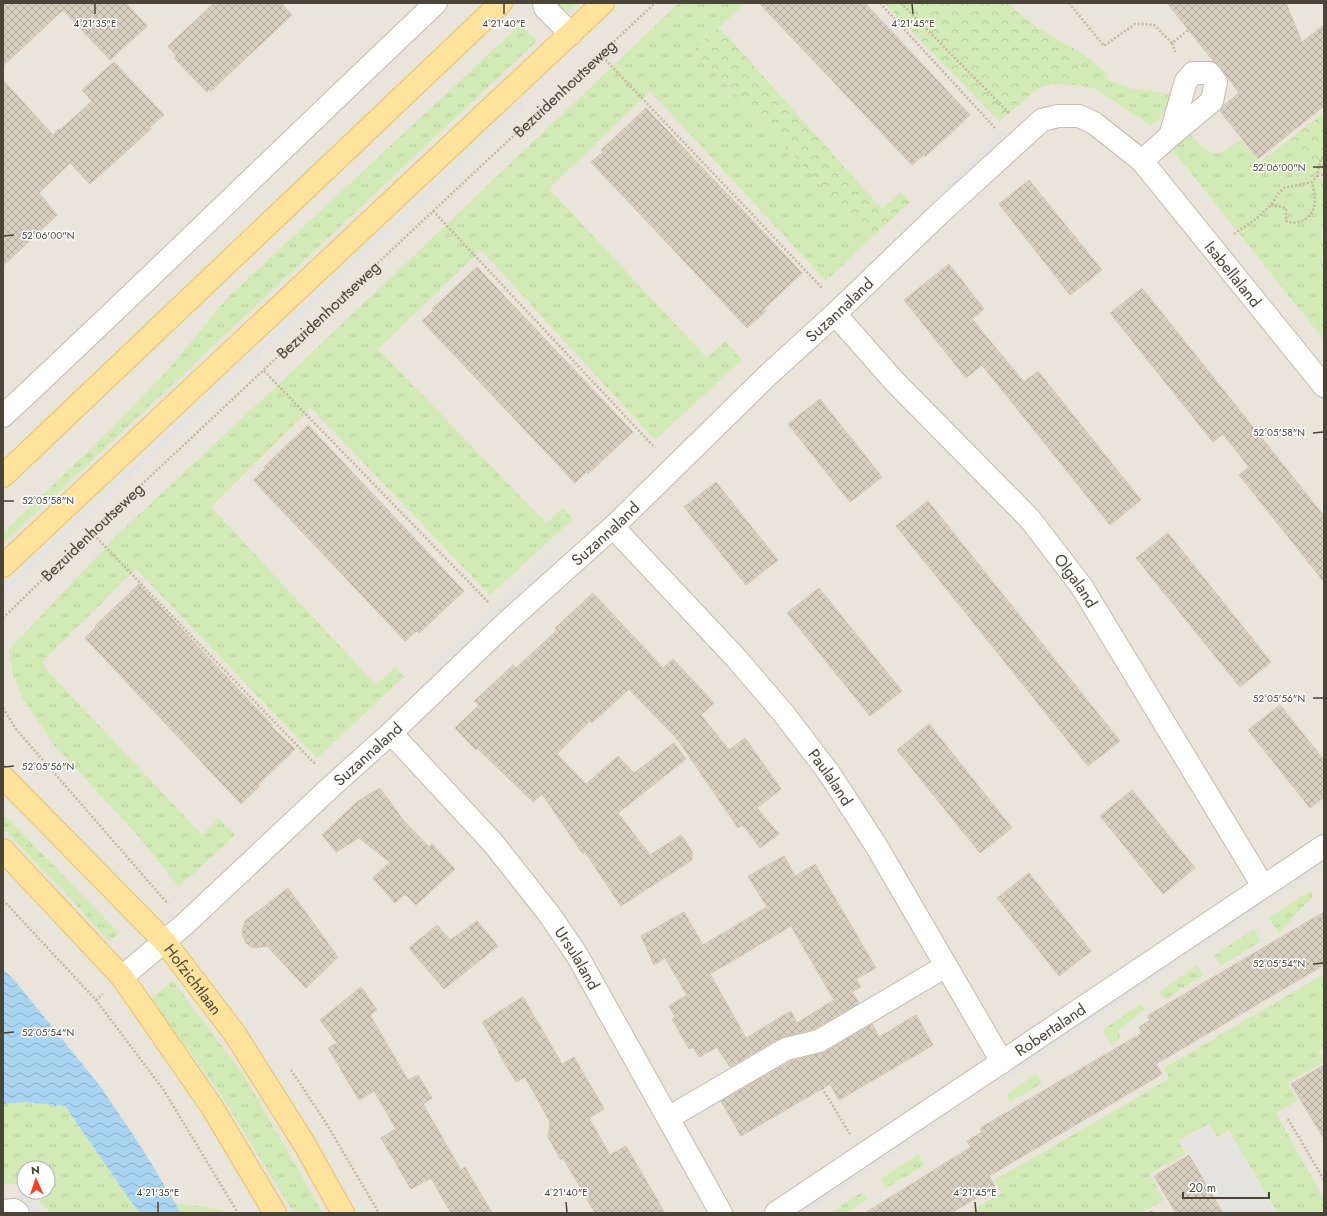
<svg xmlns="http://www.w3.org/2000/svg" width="1327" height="1216" font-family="Jost,sans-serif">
<defs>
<pattern id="grass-tufts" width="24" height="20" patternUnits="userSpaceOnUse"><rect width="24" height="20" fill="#d2eab5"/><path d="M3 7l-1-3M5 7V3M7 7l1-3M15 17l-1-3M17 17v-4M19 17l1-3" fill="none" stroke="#b6ca9c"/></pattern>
<pattern id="forest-crowns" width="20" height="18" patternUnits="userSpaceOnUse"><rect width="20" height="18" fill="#d2eab5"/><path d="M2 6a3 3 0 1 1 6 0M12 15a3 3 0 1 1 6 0" fill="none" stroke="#b6ca9c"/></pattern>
<pattern id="water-waves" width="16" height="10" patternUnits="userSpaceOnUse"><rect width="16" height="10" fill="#a9d4f2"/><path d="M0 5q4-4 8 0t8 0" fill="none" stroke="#8caec5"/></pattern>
<pattern id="building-cross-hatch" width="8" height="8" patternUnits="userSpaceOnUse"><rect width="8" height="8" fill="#d8cfc1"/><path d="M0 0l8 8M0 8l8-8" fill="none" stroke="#b1aa9e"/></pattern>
</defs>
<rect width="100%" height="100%" fill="#f6f3ec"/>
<path fill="#eae5da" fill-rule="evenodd" d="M3 3H1324V1213H3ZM24 1168H48V1192H24Z"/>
<path fill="url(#grass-tufts)" d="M554 3H578L571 9 564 13Z
M679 3H745L694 50 871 238 826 281 650 91 549 189 707 358 725 341 742 360 655 440 481 250 378 349 546 523 563 508 573 519 490 595 311 408 211 507 376 685 395 667 404 677 317 758 136 569 43 661 46 669 202 835 219 818 235 835 179 887 139 837 54 745 22 697 13 675 9 650 115 537 282 381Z
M521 24 537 41 3 544V533L102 438 169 369 227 298Z
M1083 54 1108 74 1105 79 1133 89 1146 90 1167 94 1170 96V99L1161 118 1150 125 1094 88 1075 85Z
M1189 133C1197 142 1208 157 1222 152 1228 150 1235 143 1241 140L1259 162 1290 139 1313 175 1324 181V217L1321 233V240L1324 241V254L1321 256 1324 268V340L1171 148Z
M3 813 119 933 109 941 62 889 3 829Z
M1310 891 1313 896 1279 933 1269 918Z
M1254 929 1261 941 1221 966 1214 956Z
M1197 965 1204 975 1165 999 1160 992Z
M1324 974V1048L1319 1051 1324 1062 1287 1083 1298 1101 1276 1113 1324 1199V1213H1277L1229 1130 1217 1137 1209 1124 1178 1140 1186 1154 1149 1174 1164 1200 1144 1211V1213H967L1002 1193 995 1180 1169 1079 1164 1068Z
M172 980 243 1074 323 1213H294L218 1090 151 1000Z
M1141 1004 1145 1009 1118 1031 1121 1038 1112 1045 1103 1030Z
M1036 1074 1042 1083 1010 1102 1006 1095Z
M24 1102 65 1106 139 1213H50L31 1192H48V1168H24V1188L15 1184H3V1104Z
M918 1154 925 1165 886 1188 881 1179Z
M862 1192 867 1199 846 1213 831 1212Z
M175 1203 222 1210 223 1213H181Z"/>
<path fill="url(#forest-crowns)" d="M884 3H1009C1029 26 1058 39 1083 54L1075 85 1052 84 1039 88 999 121Z
M719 27 882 209 901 192 910 202 871 238 694 50Z
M1324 113V172L1313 175 1290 139Z"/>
<path fill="#e5e3e0" d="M521 102 525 107 3 597V588Z
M1002 131 1007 137 944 196 939 191Z
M555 548 561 554 436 673 430 666Z
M1324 859V867L1277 898 1274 893Z
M1254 905 1258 911 1199 951 1195 945Z
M1174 958 1178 964 1000 1084 996 1078Z
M957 1103 960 1109 806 1213H794Z
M1209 1126 1216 1140 1229 1132 1275 1213H1225L1182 1140Z
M21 1194 38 1208 42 1213H33L17 1200Z"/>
<path fill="url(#water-waves)" d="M3 969 16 982 100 1086 140 1145 181 1213H139L65 1106 24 1102 3 1104Z"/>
<path fill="url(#building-cross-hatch)" stroke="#d3c7b4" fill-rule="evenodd" d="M3 3H126L147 26 110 60 63 10 3 66Z
M214 3H281L292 15 211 91 209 89 207 92 174 58 176 56 168 46Z
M759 3H865L970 115 925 157 924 155 912 165Z
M1167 3H1286L1302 42 1324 25V106L1258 159 1220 111 1223 106 1239 93 1219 65 1214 62Z
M114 62 164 115 150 127 151 129 90 184 70 163 39 193 57 215 3 266V80L53 135 59 129 60 130 92 101 82 90Z
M646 108 802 273 764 309 766 311 747 328 591 162 603 152 601 150Z
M1029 180 1102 270 1070 295 999 204Z
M949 264 984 309 972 319 1024 382 1038 371 1141 500 1110 525 982 365 966 378 904 300Z
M477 267 633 432 588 474 586 472 575 483 422 321 434 310 432 309Z
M1142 288 1324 516V582L1239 475 1249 467 1223 434 1213 442 1110 313Z
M820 399 882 477 850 502 788 424Z
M308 425 464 591 419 633 417 631 405 641 253 480 265 469 264 467Z
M716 482 778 560 746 585 684 507Z
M928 501 1120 741 1088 766 896 526Z
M1168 533 1271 662 1240 687 1136 558Z
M139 584 273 726 272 727 295 749 258 785 259 787 241 804 85 638 96 627 95 626Z
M819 588 902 691 870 716 787 613Z
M593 593 663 668 673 659 714 703 701 715 729 750 745 738 781 789 757 808 779 834 760 848 743 825 738 828 678 740 629 689 592 723 590 721 557 754 586 784 618 756 634 773 674 743 686 759 618 813 650 855 681 835 692 851V860L621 906 585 852 583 854 542 794 533 802 477 748 476 750 455 728 479 705 474 701 513 665 516 668 557 630 555 628Z
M1280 705 1324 760V797L1310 808 1248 730Z
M929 724 1012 828 980 853 897 750Z
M380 788 404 821 429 847 432 844 455 869 416 905 405 894 395 903 373 878 390 862 359 838 336 852 322 835 358 801Z
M1132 790 1195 868 1163 894 1100 816Z
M784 856 795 876 815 864 876 968 856 979 861 987 852 992 859 1003 814 1029 780 1038 730 1067 717 1047 699 1057 693 1047 689 1049 672 1019 675 1017 669 1006 687 995 665 958 654 965 641 936 684 912 703 945 767 907 748 876ZM791 926 834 1000 797 1023 791 1011 746 1038 710 974Z
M1029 873 1091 951 1059 976 997 898Z
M288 888 338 957 306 988 267 946 256 948 251 947 246 943 243 937 242 932 245 921Z
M1324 912V965L1156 1064 1162 1074 989 1176 995 1187 951 1213H865L971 1147 967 1141 982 1132 980 1128 1142 1033 1139 1027 1150 1020 1147 1016Z
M477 921 498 946 444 989 409 948 437 925 450 940Z
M361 987 377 1010 370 1015 408 1080 418 1075 432 1098 423 1104 461 1170 465 1167 492 1213H451L431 1178 411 1189 381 1138 396 1129 374 1091 359 1100 328 1048 337 1043 320 1020Z
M523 997 562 1064 574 1057 604 1109 589 1118 610 1155 626 1146 665 1213H595L563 1158 561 1160 548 1137 550 1122 525 1077 516 1082 498 1052 499 1051 482 1022Z
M916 1015 933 1045 839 1100 830 1084 741 1136 721 1101 791 1061 825 1052 872 1024 879 1037Z
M1324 1065V1139L1291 1084Z
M1189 1155 1210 1191 1223 1213H1176L1154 1176Z"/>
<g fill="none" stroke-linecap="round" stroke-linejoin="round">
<g stroke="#c2bbae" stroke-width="24">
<g id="minor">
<path d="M544 3 545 8 571 34"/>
<path d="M1142 161 1170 136 1212 101 1216 82 1209 73H1193L1186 81 1170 136"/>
<path id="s2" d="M835 314 895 382 1030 519 1082 587 1263 886"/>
<path d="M3 416C149 280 291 140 436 3"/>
<path id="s3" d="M613 527 736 658 784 714 829 773 877 847 1002 1062"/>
<path id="s4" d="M391 733 493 843 549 914 577 955 721 1213"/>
<path id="s5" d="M122 977 185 924 334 784 391 733 508 621 613 527 769 374 835 314 939 214 1042 120 1058 116H1079L1094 123 1142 161 1324 386"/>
<path d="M668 1118 786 1049 819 1041 946 966"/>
<path d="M3 1211 14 1210 18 1213"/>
<path id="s6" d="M776 1213 1324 846"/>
</g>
</g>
<g stroke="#e6c16a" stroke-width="24">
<g id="major">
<path d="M3 476 501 3"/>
<path d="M3 566 603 3"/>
<path id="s7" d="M3 777 165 942 235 1034 305 1145 343 1213"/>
<path d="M3 850 122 977 212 1107 275 1213"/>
</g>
</g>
<g stroke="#c4b79f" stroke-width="2.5" stroke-dasharray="2 2" stroke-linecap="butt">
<path d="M880 3 995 128"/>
<path d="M901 3 1010 114"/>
<path d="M1069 3 1104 46 1135 24H1145L1154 25 1172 43 1188 30"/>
<path d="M1172 43 1176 54"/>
<path d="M600 54 823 289"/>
<path d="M1317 176 1324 174"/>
<path d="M1271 205 1286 208V221C1297 226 1311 219 1314 207 1316 199 1314 190 1312 182"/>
<path d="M433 211 655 448"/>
<path d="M1234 234 1256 219 1271 205 1278 194 1284 188 1312 182 1317 176 1321 158H1324"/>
<path d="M264 371 489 603"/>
<path d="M91 532 316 765"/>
<path id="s1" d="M3 618 91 532 655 3"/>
<path d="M3 708 16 729 168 904"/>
<path d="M3 900 96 1000 163 1089 238 1213"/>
<path d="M96 1000 103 994"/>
<path d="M291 1070 326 1123 379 1213"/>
<path d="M822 1088 850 1134"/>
<path d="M1288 1119 1324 1180"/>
<path d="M1151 1211 1152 1213"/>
</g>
<use href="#minor" stroke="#fff" stroke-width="22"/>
<use href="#major" stroke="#ffe39c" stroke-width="22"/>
</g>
<path fill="none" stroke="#4b4439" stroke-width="1.5" d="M95 4V14M504 4V14M912 4 913 14M1313 167H1323M4 236 14 235M1313 433 1323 432M4 501H14M1313 698H1323M4 767 14 766M1313 964 1323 963M4 1033 14 1032M158 1202V1212M566 1202 567 1212M975 1202 976 1212"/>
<g text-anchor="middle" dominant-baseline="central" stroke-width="3" stroke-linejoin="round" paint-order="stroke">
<g font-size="16" fill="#4b4439" stroke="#fff">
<text stroke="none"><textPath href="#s1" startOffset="772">Bezuidenhoutseweg</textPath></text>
<text stroke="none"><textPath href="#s5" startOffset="1518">Isabellaland</textPath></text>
<text stroke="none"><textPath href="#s1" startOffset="448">Bezuidenhoutseweg</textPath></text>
<text stroke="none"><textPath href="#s5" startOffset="980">Suzannaland</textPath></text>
<text stroke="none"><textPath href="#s1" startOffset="124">Bezuidenhoutseweg</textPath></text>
<text stroke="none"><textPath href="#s5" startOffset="656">Suzannaland</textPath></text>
<text stroke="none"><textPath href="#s2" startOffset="360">Olgaland</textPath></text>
<text stroke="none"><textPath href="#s5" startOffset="332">Suzannaland</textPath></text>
<text stroke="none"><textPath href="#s3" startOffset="332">Paulaland</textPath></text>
<text stroke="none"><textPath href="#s4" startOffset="293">Ursulaland</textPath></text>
<text stroke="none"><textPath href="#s7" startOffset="278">Hofzichtlaan</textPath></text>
<text stroke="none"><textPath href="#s6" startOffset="330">Robertaland</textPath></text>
</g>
</g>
<g font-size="10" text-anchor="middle" fill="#4b4439" stroke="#fff" stroke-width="3" stroke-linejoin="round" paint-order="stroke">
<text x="95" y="27">4°21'35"E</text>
<text x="504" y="27">4°21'40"E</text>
<text x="913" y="27">4°21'45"E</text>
<text x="1279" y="171">52°06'00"N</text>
<text x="48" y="239">52°06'00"N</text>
<text x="1279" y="436">52°05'58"N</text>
<text x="48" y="504">52°05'58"N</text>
<text x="1279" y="702">52°05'56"N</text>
<text x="48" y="770">52°05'56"N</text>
<text x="1279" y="967">52°05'54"N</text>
<text x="48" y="1036">52°05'54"N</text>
<text x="158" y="1196">4°21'35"E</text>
<text x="566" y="1196">4°21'40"E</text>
<text x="975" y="1196">4°21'45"E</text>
</g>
<rect width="1327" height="1216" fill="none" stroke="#4b4439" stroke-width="8"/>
<g transform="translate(36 1180) rotate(357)"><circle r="19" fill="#ffffff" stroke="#b7b4b0"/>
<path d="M0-3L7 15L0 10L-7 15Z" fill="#fc3f1d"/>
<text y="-6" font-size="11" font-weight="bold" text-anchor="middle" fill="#4b4439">N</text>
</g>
<path d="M1183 1192v6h86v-6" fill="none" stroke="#4b4439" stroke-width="2"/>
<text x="1189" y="1192" font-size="12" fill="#4b4439" stroke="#ffffff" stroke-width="3" paint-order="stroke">20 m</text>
</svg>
